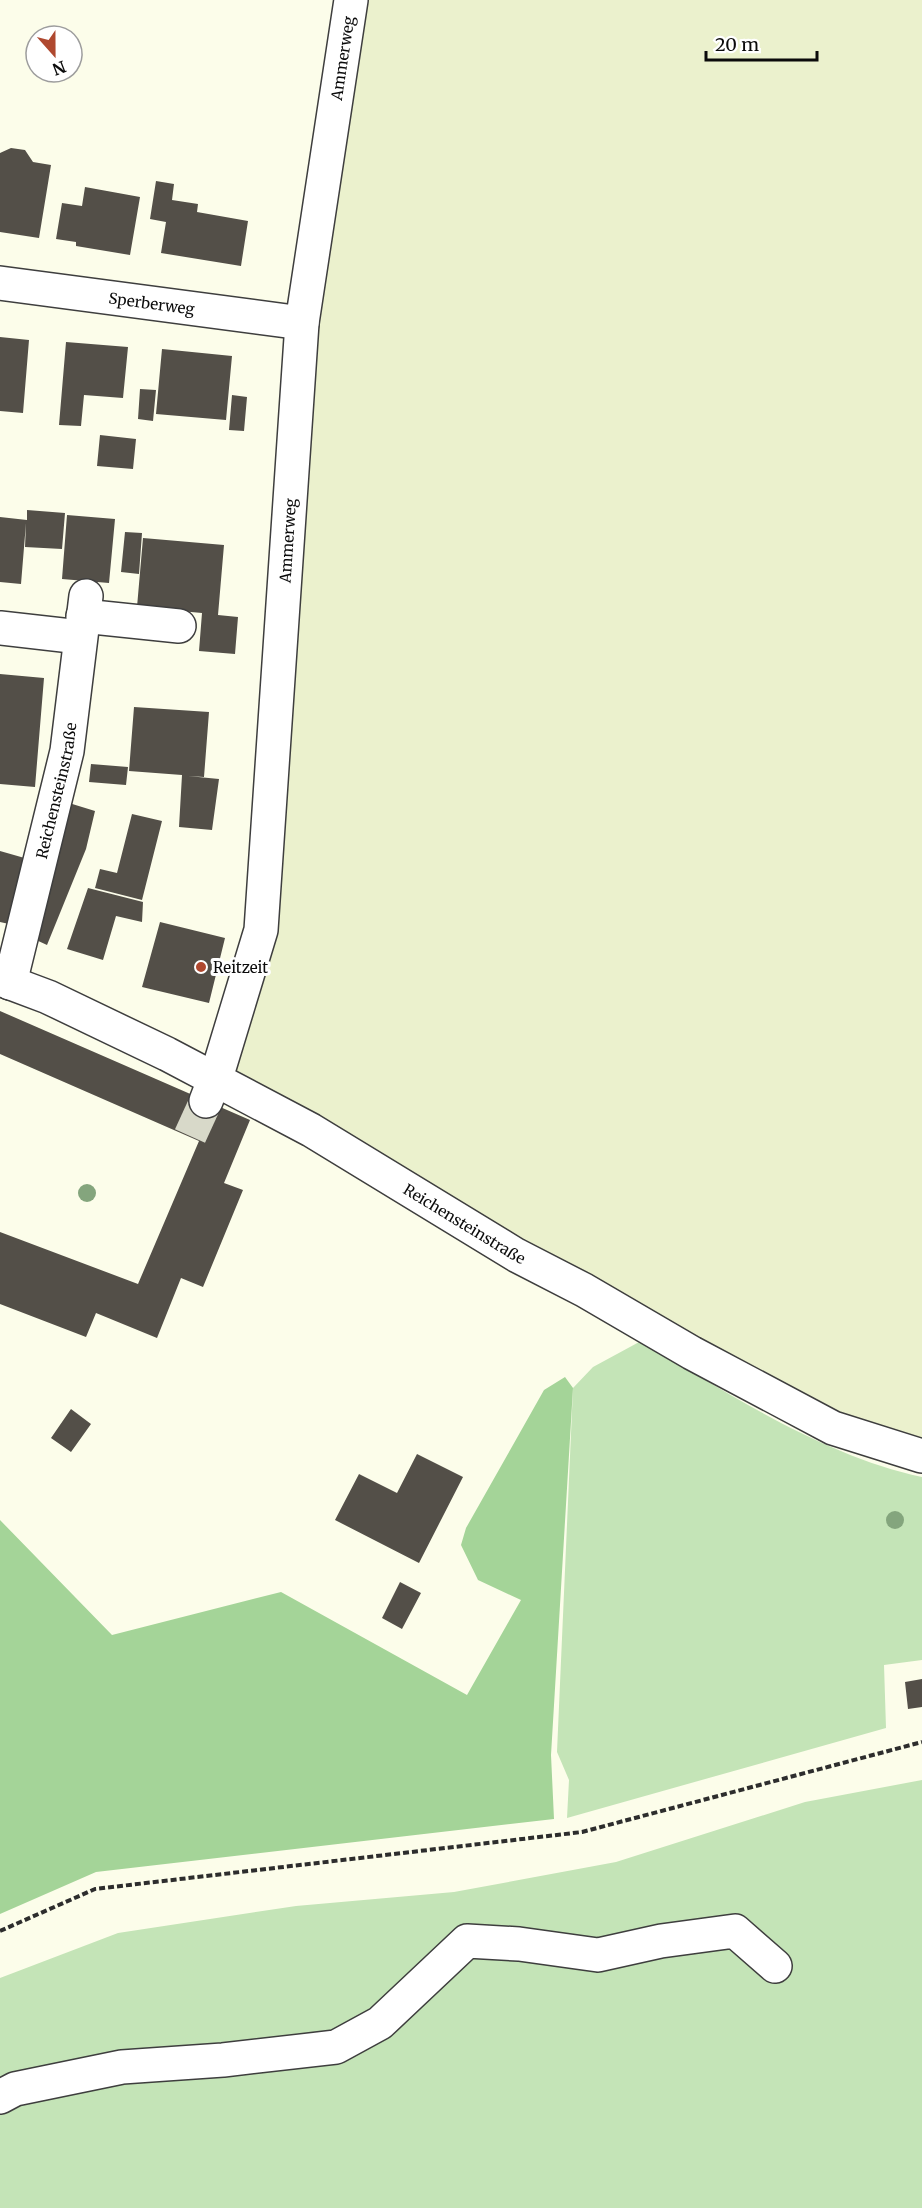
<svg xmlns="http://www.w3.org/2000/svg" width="922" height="2208" font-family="Merriweather,serif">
<rect width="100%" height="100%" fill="#fcfdea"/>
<path fill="#ebf1cd" d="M347 0H922V1464L224 1096 266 823Z"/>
<path fill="#c4e4b7" d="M641 1341C727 1393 823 1456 922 1477V1660L884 1665 886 1728 567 1818 569 1780 557 1752 573 1388 593 1367Z
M922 1780V2208H0V1978L118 1933 296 1906 454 1892 616 1862 805 1802Z"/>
<path fill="#a4d498" d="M565 1377 573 1388 551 1755 554 1819 96 1872 0 1914V1520L112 1635 281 1592 467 1695 521 1600 478 1580 461 1545 466 1528 544 1390Z"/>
<path fill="#534f48" d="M11 148 25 150 33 162 51 165 39 238 0 232V153Z
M156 181 174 184 172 200 198 204 197 212 248 221 241 266 161 253 166 222 150 219Z
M85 187 140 197 130 255 76 246V242L56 239 62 203 82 206Z
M0 337 29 340 23 413 0 411Z
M66 342 128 347 123 398 84 395 81 426 59 425Z
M162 349 232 356 226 420 156 414Z
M140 389 156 390 153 421 138 419Z
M232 395 247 397 244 431 229 430Z
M100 435 136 439 133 469 97 466Z
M27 510 65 513 62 549 25 547 26 523 21 584 0 582V517L27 520Z
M67 515 115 519 109 583 62 579Z
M125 532 142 533 139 574 121 572Z
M143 538 224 545 218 615 238 617 235 654 199 651 202 613 137 607Z
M0 674 44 678 35 787 0 784Z
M134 707 209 712 204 777 188 776 219 779 212 830 179 827 182 775 129 771Z
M91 764 128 767 126 785 89 782Z
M69 803 95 811 86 849 47 945 34 939Z
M132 814 162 821 142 900 95 888 100 869 117 873Z
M0 851 28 859 9 924 0 922Z
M88 888 143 902 142 922 116 916 103 960 67 949Z
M160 922 225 938 209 1003 142 987Z
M0 1011 250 1120 224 1183 243 1190 203 1287 181 1278 157 1338 96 1313 86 1337 0 1304V1232L138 1284 199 1141 0 1054Z
M71 1409 91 1424 71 1452 51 1438Z
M417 1454 463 1477 419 1563 335 1520 359 1474 397 1493Z
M400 1582 421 1593 402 1629 382 1618Z
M922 1679V1707L908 1709 905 1682Z"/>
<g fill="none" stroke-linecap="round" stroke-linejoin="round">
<path stroke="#d8d9c9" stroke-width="33" stroke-dasharray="33 16" stroke-linecap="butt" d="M190 1136 206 1101"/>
<g stroke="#3e3e3e" stroke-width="36">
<g id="minor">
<path id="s1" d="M0 283 302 323"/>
<path d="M83 616 179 626"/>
<path d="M0 628 80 637"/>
<path id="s2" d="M0 979 48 997 167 1054 311 1130 516 1255 584 1290 692 1353 833 1428 922 1456"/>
<path id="s3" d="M10 983 67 751 86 596"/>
<path id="s4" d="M206 1101 220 1065 261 930 302 323 351 0"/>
<path d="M0 2097 15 2089 122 2067 223 2060 336 2047 380 2023 467 1941 519 1944 598 1955 661 1941 735 1931 775 1966"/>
</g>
</g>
<path stroke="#2d2d2d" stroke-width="4" stroke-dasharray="6 3" stroke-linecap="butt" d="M0 1931 95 1889 582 1832 922 1742"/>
<use href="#minor" stroke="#fff" stroke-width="33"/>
</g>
<g fill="#84a57d">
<circle cx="87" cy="1193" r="9"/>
<circle cx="895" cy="1520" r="9"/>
</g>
<circle fill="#af482f" stroke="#fff" stroke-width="2" cx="201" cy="967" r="6"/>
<g text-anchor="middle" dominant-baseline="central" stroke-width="6" stroke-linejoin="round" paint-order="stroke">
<g font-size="15" fill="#0b0b0b" stroke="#fff">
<text stroke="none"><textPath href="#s4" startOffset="1056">Ammerweg</textPath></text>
<text stroke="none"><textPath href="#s1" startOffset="153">Sperberweg</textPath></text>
<text stroke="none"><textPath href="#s4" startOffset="570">Ammerweg</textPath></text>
<text stroke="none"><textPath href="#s3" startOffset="198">Reichensteinstraße</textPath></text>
<text stroke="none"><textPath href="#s2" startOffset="526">Reichensteinstraße</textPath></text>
</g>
<g font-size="15" fill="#0b0b0b" stroke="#fff" text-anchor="start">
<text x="213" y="967">Reitzeit</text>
</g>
</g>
<g transform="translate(54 54) rotate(159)"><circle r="28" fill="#ffffff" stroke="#9d9d9d" stroke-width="1.5"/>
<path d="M0-4.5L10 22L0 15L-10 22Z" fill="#af482f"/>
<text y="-9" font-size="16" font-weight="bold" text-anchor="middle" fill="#0b0b0b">N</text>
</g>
<path d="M706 51v9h111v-9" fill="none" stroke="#0b0b0b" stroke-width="3"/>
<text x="715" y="51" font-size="18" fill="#0b0b0b" stroke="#ffffff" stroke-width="4.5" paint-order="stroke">20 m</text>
</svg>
